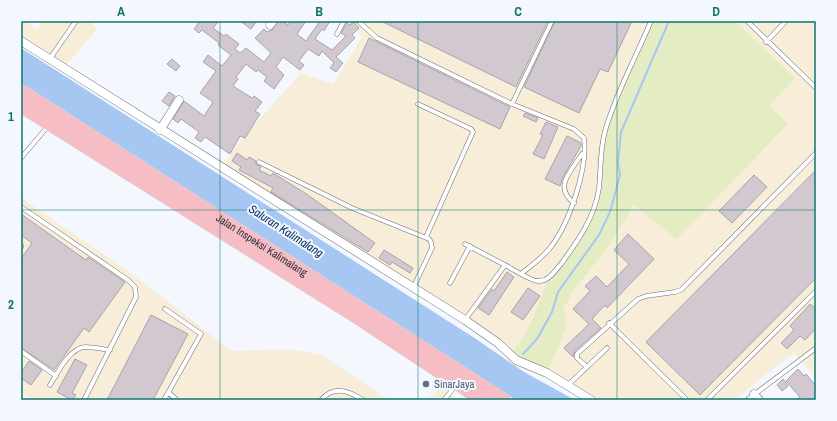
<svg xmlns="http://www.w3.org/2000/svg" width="837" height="421" font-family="'Archivo Narrow',sans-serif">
<rect width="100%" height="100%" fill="#f4f8fe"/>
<path fill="#f7edd8" d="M21 21H25L36 29 43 21H90L97 29 66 66 21 38Z
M349 21H651L614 92 597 153V197L577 236 552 270 529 327 511 355 223 166 239 142 301 73 333 84 362 37Z
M735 21H816V378L794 353 734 400H588L547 373 567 327 564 308 574 290 609 246 634 205 788 124 769 106 795 78Z
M21 198 127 270 232 351 288 349 323 355 388 400H30L21 391Z
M441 388 460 400H426Z"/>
<path fill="#e4ecc4" d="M651 21H735L795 78 769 106 788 124 677 239 634 205 609 246 574 290 564 308 567 327 547 373 511 355 529 327 552 270 577 236 597 197V153L614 92Z"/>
<path fill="#a6c7f1" d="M21 48 476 339 524 372 575 400H516L21 83Z"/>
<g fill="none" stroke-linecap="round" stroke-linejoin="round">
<path stroke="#a6c7f1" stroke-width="2" d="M523 354 537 339 552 312 558 292 599 235 610 212 620 175 618 163 621 132 669 21"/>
</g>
<path fill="#d2c9d0" stroke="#aba2aa" d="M200 21H219L213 28 224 36 226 34 239 44 235 49 240 53 246 48 264 62 271 53 255 38 264 29 267 32 272 30 278 21H282L288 25 291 21H306L297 34 306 41 320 21H330L324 31 322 29 315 39 332 50 346 36 341 33 347 23 350 25 353 22 359 28 352 35 355 38 336 57 343 63 336 72 330 68 334 63 322 51 319 56 308 49 299 61 304 65 300 70 283 57 276 67 284 75 274 89 264 81 267 77 258 70 256 72 246 64 236 77 238 79 233 86 252 98 254 96 262 102 255 111 260 114 245 138 240 136 230 154 205 137 201 142 195 138 199 132 181 119 178 123 173 119 184 101 204 116 213 102 200 93 216 71 203 62 208 55 222 66 231 55 218 45 219 43 202 30 199 33 194 29Z
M240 21H257L251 29Z
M381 21H548L516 87Z
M555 21H632L608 72 600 69 579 113 524 87Z
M369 38 510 107 500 129 358 62Z
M172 59 180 66 176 71 167 64Z
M169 92 175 96 169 106 162 101Z
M525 113 538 118 536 122 523 116Z
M546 122 558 127 544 159 533 154 543 135 540 134Z
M567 136 581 143V146L563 177 560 186 545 179Z
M237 153 247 160 249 157 256 161V164L261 167 259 170 271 176 273 173 308 195 375 243 368 252 271 192 273 188 239 170 241 167 232 161Z
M816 170V278L700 395 646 342Z
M754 175 767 187 732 223 719 211Z
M21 214 86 260 88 257 125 282 89 332 84 328 54 370 21 348V259L32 243 21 235Z
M628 234 654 259 607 308 605 305 592 319 601 328 575 351 573 357 564 348 589 324 573 309 590 291 585 286 596 276 607 287 629 264 614 250Z
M384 250 413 268 410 273 392 262 390 265 379 258Z
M507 272 514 277 489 315 478 308 492 289 494 291Z
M528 288 540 296 523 320 511 312Z
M810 304 816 309V328L805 340 800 336 787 349 781 343 794 330 790 326Z
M151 315 188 334 153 400H107Z
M75 359 87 365 72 393 76 395 72 400 57 392Z
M29 361 42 370 31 385 21 378V373Z
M798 369 804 376 806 374 816 386V398L813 400H796L800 397 786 381Z
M783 379 788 386 782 391 777 385Z"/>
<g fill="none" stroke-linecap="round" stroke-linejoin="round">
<g stroke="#686e76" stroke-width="5">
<path id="service" d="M358 21 377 38 512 104 574 129 584 138C588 169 569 224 550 248 542 258 532 265 522 273
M747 21 816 88
M337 34 344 21
M766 42 786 21
M49 60 76 21
M418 104 471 129 473 132 426 237
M512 104 552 21
M21 158 49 125
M259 162 352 208 429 239 431 242 432 248 413 288
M574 203C553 187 571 171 582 154
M21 207 128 280 135 287 136 297 84 400
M465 244 505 265
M21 245V247
M450 283 470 246
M465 320 505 265C513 269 530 281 538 281 548 282 555 271 561 264 578 241 595 217 599 188 601 169 600 149 605 131 616 93 636 57 651 21
M609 323 687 400
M21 351 56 376
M587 367 607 348
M50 385C57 374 69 348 85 347 93 347 102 349 110 350
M568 385 587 367 577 358V354L638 299 646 296 675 292 681 290 816 153
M169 393 177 400
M164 400 201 334 165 309
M321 400C334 385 349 391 363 400
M444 400 456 385
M707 400 816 291
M747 400 816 348"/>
</g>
<g stroke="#686e76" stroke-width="9">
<path id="minor" d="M270 25 273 21
M21 41 465 320 498 343 516 360 547 373 591 400
M160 130 179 100
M754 394 759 400"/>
</g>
<g stroke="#d6d6d7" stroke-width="14">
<g id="primary">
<path id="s1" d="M21 91 504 400"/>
<path d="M21 106 355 316 482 400"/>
</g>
</g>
<use href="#service" stroke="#fff" stroke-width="4"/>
<use href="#minor" stroke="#fff" stroke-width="8"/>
<use href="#primary" stroke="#f7bdc5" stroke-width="13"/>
</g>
<path fill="none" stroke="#0f766e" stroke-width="1" stroke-opacity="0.55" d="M220 21V400M418 21V400M617 21V400M21 210H816"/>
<circle fill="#5c6f8a" stroke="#f4f8fe" stroke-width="1.5" cx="426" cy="384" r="4"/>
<g text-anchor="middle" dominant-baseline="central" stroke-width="4" stroke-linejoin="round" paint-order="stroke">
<g font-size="11" fill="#303236" stroke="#f4f8fe">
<text stroke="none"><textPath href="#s1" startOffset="286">Jalan Inspeksi Kalimalang</textPath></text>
</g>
<g font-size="11" fill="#4e5e75" stroke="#f4f8fe" text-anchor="start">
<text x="434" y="384">SinarJaya</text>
</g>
<g font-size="12" font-style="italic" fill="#063365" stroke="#f4f8fe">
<text transform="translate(286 231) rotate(33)">Saluran Kalimalang</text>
</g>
</g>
<rect width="837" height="421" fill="none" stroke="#f4f8fe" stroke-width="44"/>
<rect x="22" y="22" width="793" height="377" fill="none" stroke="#0f766e" stroke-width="1.5"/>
<g font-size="13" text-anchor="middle" font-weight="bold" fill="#0f766e">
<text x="121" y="16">A</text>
<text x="319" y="16">B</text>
<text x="518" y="16">C</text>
<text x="716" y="16">D</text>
<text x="11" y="121">1</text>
<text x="11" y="309">2</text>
</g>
</svg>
